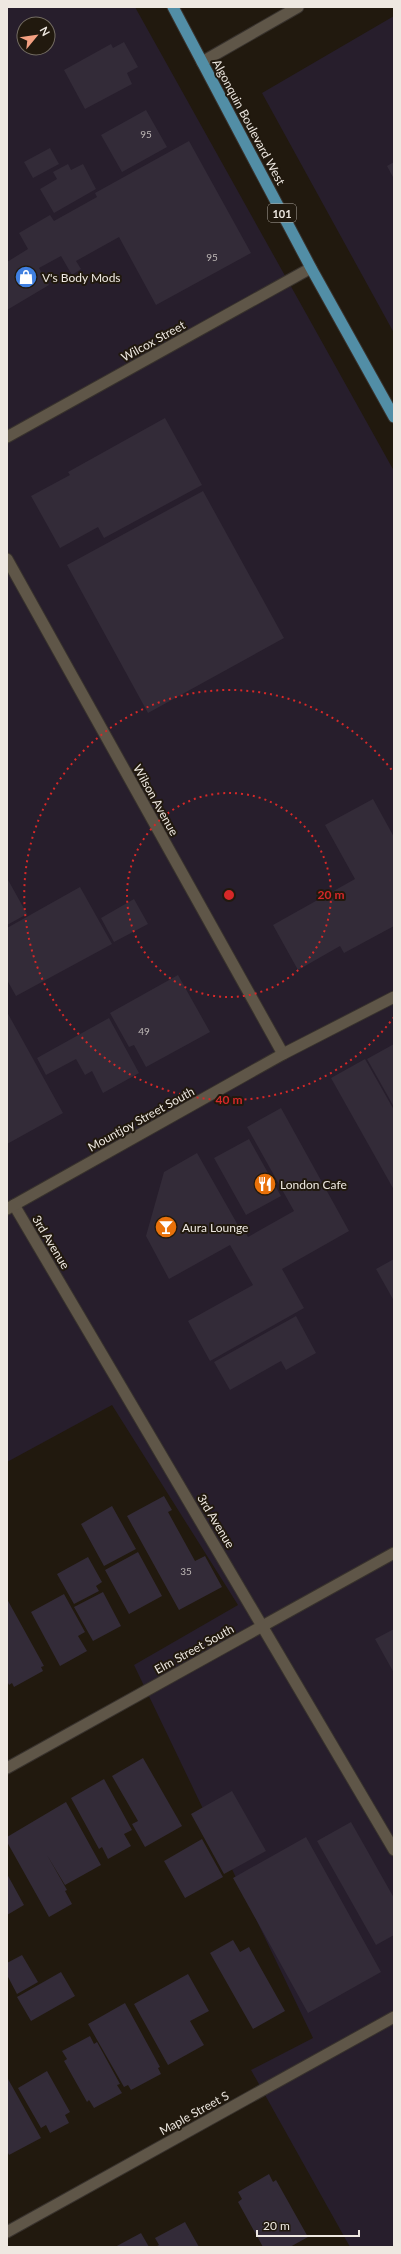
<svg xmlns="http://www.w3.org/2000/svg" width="401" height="2254" font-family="Lato,sans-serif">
<rect width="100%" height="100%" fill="#21190e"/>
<path fill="#271e2c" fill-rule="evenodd" d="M7 7H135L394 471V2247H350L251 2070 313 2038 134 1665 238 1605 112 1405 7 1462ZM24 24H48V48H24Z
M394 16V333L262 93Z"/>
<path fill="#332b38" d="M124 42 138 67 127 73 132 84 85 109 64 70 111 44 113 48Z
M146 110 167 147 122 172 101 135Z
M189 141 251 253 156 305 119 237 76 261 81 269 72 275 61 256 39 268 49 285 7 310V262L28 249 19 233 50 215 54 221 97 197 95 193Z
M50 148 59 164 33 178 24 162Z
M394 162V179L387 166Z
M68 164 71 170 83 164 96 189 54 213 40 189 57 179 53 172Z
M165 418 202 485 104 538 98 527 60 548 31 496 70 475 68 472Z
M203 491 284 638 148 713 67 565Z
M373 799 394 837V926L344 953 340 946 298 970 273 925 355 879 325 825Z
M7 878 27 914 7 925Z
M80 887 112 944 16 996 7 980V928Z
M134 899 148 924 114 942 101 918Z
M178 975 210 1032 146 1067 134 1045 129 1047 110 1013Z
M7 1012 63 1113 7 1144Z
M109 1018 139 1073 103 1093 92 1071 85 1075 76 1059 46 1075 37 1058Z
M394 1044V1107L367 1059Z
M365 1059 394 1110V1190L331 1078Z
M281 1108 349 1231 282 1269 304 1308 210 1361 188 1321 253 1285 230 1245 169 1279 146 1236 164 1172 197 1153 239 1227 242 1226 248 1237 294 1211 247 1127Z
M249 1139 281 1196 246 1215 214 1158Z
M394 1259V1301L376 1269Z
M296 1316 316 1353 286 1370 281 1361 230 1390 214 1362Z
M164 1496 172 1510 168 1512 195 1561 205 1556 222 1587 179 1610 127 1516Z
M112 1506 136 1549 104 1566 81 1524Z
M138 1552 162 1596 129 1614 105 1570Z
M88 1557 102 1582 96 1586 99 1591 74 1604 57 1574Z
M103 1592 121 1626 93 1641 74 1607Z
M64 1594 85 1632 78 1636 87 1651 60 1666 31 1612Z
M7 1599 44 1666 41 1667 43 1671 14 1687 12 1683 9 1685 7 1681Z
M394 1629V1673L375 1639Z
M143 1758 182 1826 145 1847 132 1824 138 1821 112 1776Z
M104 1779 132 1830 124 1834 131 1846 108 1859 102 1847 99 1849 71 1798Z
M232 1791 266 1851 224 1874 191 1814Z
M66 1802 101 1865 65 1885 47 1855 67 1890 65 1891 72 1904 49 1917 7 1842V1837Z
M351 1822 394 1898V1935L376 1945 317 1841Z
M306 1837 381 1972 308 2013 233 1878Z
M202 1839 223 1877 185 1898 164 1861Z
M7 1874 24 1905 7 1915Z
M233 1940 240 1952 249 1947 285 2011 253 2029 210 1953Z
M22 1955 38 1982 17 1994 7 1975V1963Z
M61 1972 75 1996 31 2021 17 1997Z
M188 1974 209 2011 190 2021 204 2045 168 2065 134 2004Z
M125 2003 160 2067 158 2068 161 2074 131 2090 128 2085 124 2087 88 2024Z
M90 2036 94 2044 97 2042 120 2084 117 2085 122 2093 94 2108 89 2100 87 2102 64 2061 67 2059 62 2051Z
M47 2071 70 2112 65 2115 69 2123 50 2133 46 2125 41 2128 18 2088Z
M8 2079 41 2138 9 2155 7 2151Z
M269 2174 273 2182 276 2180 308 2237 290 2247H263L238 2202 242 2199 238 2192Z
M185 2222 199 2247H155L159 2245 155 2238Z
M141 2233 149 2247H115Z"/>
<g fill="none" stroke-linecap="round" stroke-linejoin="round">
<g stroke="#38322d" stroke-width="13">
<path id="minor" d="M202 62 298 7
M7 437 311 268
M7 559 283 1054
M14 1205 394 1850
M7 1768 394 1553
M7 2232 394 2017"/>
</g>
<g stroke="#38322d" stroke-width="13">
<path id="tertiary" d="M7 1209 283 1054 394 997"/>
</g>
<g stroke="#38322d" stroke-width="13">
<path id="primary" d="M173 7 311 268 394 417"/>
</g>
<use href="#minor" stroke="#5f5648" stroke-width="11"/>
<use href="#tertiary" stroke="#5f5648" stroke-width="11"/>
<use href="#primary" stroke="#528ea6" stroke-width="11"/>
</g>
<g fill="none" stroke="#d62828" stroke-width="2" stroke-dasharray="2 4">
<circle cx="229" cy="895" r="102"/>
<path d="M394 1017A205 205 0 1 1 394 773"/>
</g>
<defs>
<g id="shop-disc" transform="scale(1.15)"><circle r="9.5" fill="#3f7fe0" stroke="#21190e"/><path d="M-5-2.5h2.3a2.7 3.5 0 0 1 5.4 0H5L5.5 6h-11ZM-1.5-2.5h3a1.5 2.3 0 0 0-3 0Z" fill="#fff"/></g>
<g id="restaurant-disc" transform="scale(1.15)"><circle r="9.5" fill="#e8710a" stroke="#21190e"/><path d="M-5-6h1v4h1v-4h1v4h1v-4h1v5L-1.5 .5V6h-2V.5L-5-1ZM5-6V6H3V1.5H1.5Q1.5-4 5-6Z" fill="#fff"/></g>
<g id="bar-disc" transform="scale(1.15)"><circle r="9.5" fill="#e8710a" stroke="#21190e"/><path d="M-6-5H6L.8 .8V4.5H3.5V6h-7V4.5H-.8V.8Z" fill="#fff"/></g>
</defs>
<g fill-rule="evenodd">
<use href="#shop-disc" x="26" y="277"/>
<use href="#restaurant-disc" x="265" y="1184"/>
<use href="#bar-disc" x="166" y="1227"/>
</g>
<g text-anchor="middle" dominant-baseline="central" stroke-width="4" stroke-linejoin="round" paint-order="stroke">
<g font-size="10" fill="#bfb9b7">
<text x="146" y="134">95</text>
<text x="212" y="257">95</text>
<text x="144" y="1031">49</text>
<text x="186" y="1571">35</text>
</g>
<rect fill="#21190e" stroke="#b0aaa2" stroke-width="1" x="268" y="204" width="28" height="18" rx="3"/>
<g font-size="11" font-weight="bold" fill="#eee8e1">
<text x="282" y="213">101</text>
</g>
<g font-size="12" fill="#eee8e1" stroke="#21190e">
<text transform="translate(249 122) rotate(62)">Algonquin Boulevard West</text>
<text transform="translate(153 341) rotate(-29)">Wilcox Street</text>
<text transform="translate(156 800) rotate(61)">Wilson Avenue</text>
<text transform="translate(141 1119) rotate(-29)">Mountjoy Street South</text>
<text transform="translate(51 1242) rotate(59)">3rd Avenue</text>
<text transform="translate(216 1521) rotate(59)">3rd Avenue</text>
<text transform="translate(194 1649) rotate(-29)">Elm Street South</text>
<text transform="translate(194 2113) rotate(-29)">Maple Street S</text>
</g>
<g font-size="12" fill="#eee8e1" stroke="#21190e" text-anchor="start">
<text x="42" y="277">V's Body Mods</text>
<text x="280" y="1184">London Cafe</text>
<text x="182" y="1227">Aura Lounge</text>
</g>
</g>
<circle cx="229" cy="895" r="6" fill="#d62828" stroke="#21190e" stroke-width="2"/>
<g font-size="12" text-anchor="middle" font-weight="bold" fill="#d62828" stroke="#21190e" stroke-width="4" stroke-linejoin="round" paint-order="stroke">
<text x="331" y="899">20 m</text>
<text x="229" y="1104">40 m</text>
</g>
<rect width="401" height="2254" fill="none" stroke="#eee8e1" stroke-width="16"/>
<g transform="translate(36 36) rotate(61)"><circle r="19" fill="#21190e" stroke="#736c62"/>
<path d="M0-3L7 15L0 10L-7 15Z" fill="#f3a081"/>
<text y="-6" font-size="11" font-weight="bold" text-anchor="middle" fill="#eee8e1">N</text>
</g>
<path d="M257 2230v6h102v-6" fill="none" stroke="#eee8e1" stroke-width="2"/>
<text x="263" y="2230" font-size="12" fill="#eee8e1" stroke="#21190e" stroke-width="3" paint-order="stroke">20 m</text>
</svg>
